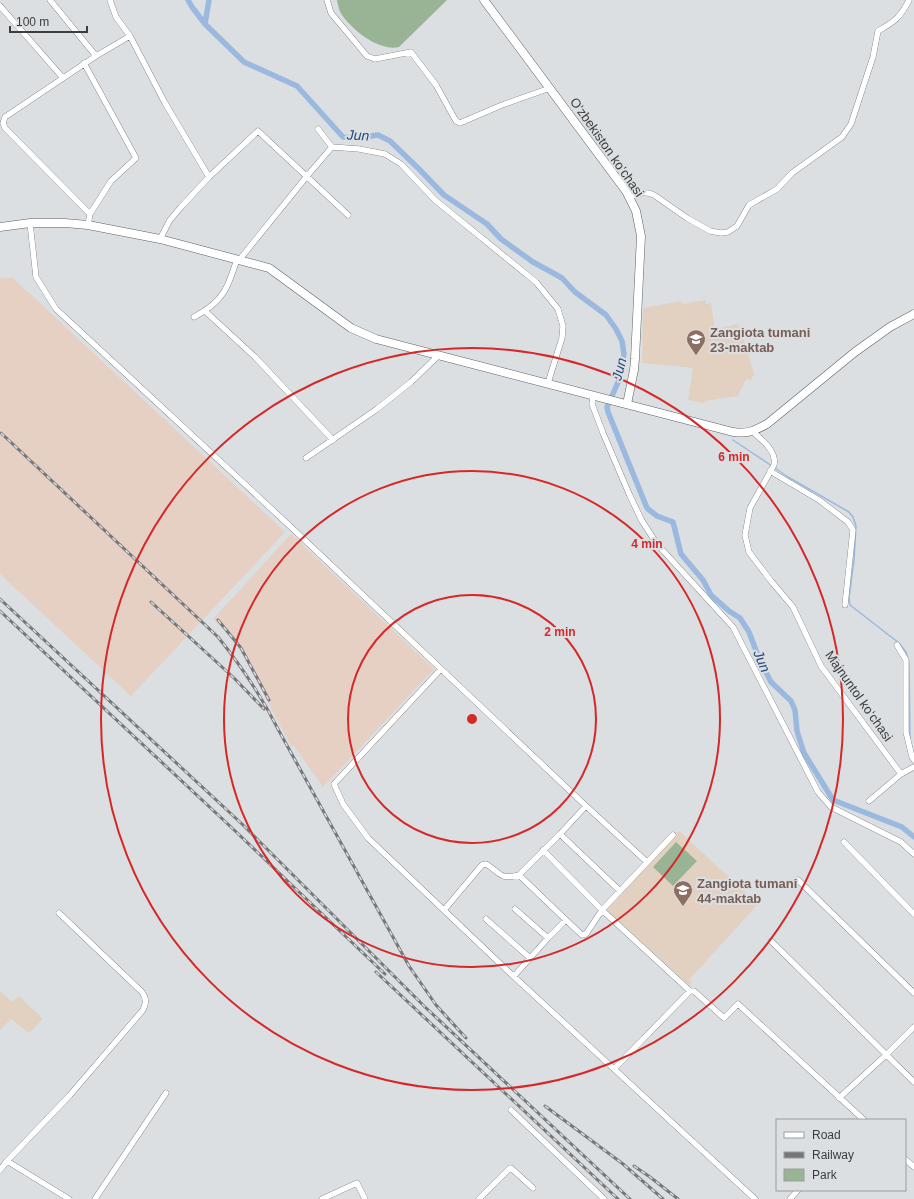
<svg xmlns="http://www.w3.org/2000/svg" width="914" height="1199" font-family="Arial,sans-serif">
<rect width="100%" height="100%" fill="#dbdfe2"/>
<path fill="#e6cfc3" d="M0 278H13L285 532 131 696 0 574Z
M291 534 434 669 323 787 294 746H291L236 642 213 619Z"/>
<path fill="#e2d1c0" d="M706 300V304L711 303 715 329 738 324 747 349 754 374 751 380 746 379 738 396 705 401 704 403 688 400 693 368 642 363 643 308 681 301 682 304Z
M679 831 758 904 689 980 692 982 689 985 607 910Z
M0 991 12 1002 19 996 43 1019 29 1033 11 1019 0 1030Z"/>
<path fill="#98b495" d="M337 0H447L399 47C380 52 352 30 342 15 339 11 338 5 337 0Z
M676 842 697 861 673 886 653 867Z"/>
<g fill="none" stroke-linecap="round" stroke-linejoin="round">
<path stroke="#9bb8df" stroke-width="1.5" d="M733 440 772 466
M775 468 788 477 849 512 853 517 856 526 854 560 849 598 850 605 899 643 906 652 909 662 910 738"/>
<path stroke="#9bb8df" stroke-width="5.5" d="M188 0 192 7 205 24 244 62 297 86 343 137 355 138 378 135 390 141 419 169 444 195 487 224 501 239 533 262 562 278 575 292 606 315 616 329 622 341 624 354 619 380 607 407 608 412 647 508 657 516 673 522 681 554 703 580 711 595 729 611 740 618 749 632 760 661 771 682 791 701 795 710 797 731 804 753 833 800 902 827 914 837
M205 24 209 0"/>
<g stroke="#5e6164" stroke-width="6">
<path id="minor" d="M50 0 96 56
M110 0 116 17 130 36 165 103 209 177
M327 0 331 13 367 56 375 59 411 52 436 85 456 121 460 123 502 105 550 88
M0 6 63 78
M84 63 136 158 111 181 90 214 88 225
M318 129 332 147 359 149 385 154 401 164 435 200 536 282 558 309 563 326 562 338 548 383
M630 197C639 193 645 191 654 195L687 218 710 231 721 233 728 232 737 226 749 205 777 189 792 173 842 137 851 124 873 57 878 31C894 22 901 17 909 0
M90 214 5 128 3 123 5 117 96 56 130 36
M30 223 36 277 56 309 292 528 586 806 647 862
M160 239 170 220 181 207 209 177 258 131 348 215
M240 259 307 176 332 147
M205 311 255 357 333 440
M194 317C223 302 228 288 237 259
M593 396 592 404 603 433 630 496 642 521 657 544 733 627 818 792 831 807 901 842 914 854
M753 432C762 440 777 451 774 465L750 508 745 535 749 552 771 581 793 607 821 666 901 774 914 767
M306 458 377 409 411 382 439 355
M770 471 819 500 848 522 853 530 845 605
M897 645 906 660V732L912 757 914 760
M441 669 334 784 343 804 368 838 510 973 755 1199
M869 801 901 774
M560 834 620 891
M844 842 914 914
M543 850 602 910 690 991H694L724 1018 738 1004 864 1120
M519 875 560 834 586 806
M798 880 914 993
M515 909 548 938
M444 910 482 865 486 864C501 873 499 880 519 875L566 920
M486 919 530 958
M771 941 914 1082
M514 976 548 938 566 920 582 935 586 934 602 910 673 835
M614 1069 690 991
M839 1098 886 1055 914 1027
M511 1110 604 1199
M905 1159 914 1167
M7 1161 69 1199
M0 1170 7 1161 70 1095 143 1010C146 1003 147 999 142 992L59 913
M95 1199 166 1093
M322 1199 357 1183 365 1199
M479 1199 510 1168H511L533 1188
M790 1199 798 1190"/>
</g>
<g stroke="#5e6164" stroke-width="9">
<path id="secondary" d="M484 0 626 191 636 211 641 236 635 359 634 370 627 404
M0 227 30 223H65L88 225 160 239 269 268 351 328 376 339 733 432C749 434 754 431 767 424L855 352 890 327 914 314"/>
</g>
<use href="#minor" stroke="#fff" stroke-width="5.5"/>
<use href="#secondary" stroke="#fff" stroke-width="8"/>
<g stroke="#757779" stroke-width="3">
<path id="rail" d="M1 433 218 637C242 667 262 697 279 731L409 966 436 1005 466 1038
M0 599 242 824 425 1007 630 1199
M151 602 234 678 264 709
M0 611 232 828 385 974
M218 620 241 648 269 700
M376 972 618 1199
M545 1106 623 1164 663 1199
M634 1166 650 1177 678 1199"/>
</g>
<use href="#rail" stroke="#dbdfe2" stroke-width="1.5" stroke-dasharray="4.5" stroke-linecap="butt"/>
</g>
<g fill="none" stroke="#d62828" stroke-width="2">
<circle cx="472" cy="719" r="124"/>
<circle cx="472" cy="719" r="248"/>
<circle cx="472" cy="719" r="371"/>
</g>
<defs>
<g id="school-pin" transform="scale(1)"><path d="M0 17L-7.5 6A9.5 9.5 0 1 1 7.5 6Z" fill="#8d6e63" stroke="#dbdfe2"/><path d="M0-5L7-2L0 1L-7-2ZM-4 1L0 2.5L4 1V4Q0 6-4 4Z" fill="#fff"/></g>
</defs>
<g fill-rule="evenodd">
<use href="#school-pin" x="696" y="339"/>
<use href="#school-pin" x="683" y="890"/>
</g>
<g text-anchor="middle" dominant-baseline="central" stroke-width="4" stroke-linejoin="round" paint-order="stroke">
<g font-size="13" fill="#3b3d3e" stroke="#dbdfe2">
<text transform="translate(607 147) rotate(55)">O'zbekiston ko'chasi</text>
<text transform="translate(859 696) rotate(55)">Majnuntol ko‘chasi</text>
</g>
<g font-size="13" font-weight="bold" fill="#785e54" stroke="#dbdfe2" text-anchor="start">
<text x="710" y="332">Zangiota tumani<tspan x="710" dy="15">23-maktab</tspan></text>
<text x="697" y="883">Zangiota tumani<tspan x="697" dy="15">44-maktab</tspan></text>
</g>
<g font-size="14" font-style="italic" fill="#254b7d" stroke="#dbdfe2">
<text transform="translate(358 135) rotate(3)">Jun</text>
<text transform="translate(619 369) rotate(-76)">Jun</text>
<text transform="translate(762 661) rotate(67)">Jun</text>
</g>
</g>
<circle cx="472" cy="719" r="6" fill="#d62828" stroke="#dbdfe2" stroke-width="2"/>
<g font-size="12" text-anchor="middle" font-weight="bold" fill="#d62828" stroke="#dbdfe2" stroke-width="4" stroke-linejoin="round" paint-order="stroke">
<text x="734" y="461">6 min</text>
<text x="647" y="548">4 min</text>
<text x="560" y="636">2 min</text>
</g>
<rect x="776" y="1119" width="130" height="72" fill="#dbdfe2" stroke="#9b9ea0"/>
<rect x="784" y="1132" width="20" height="6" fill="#ffffff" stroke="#9b9ea0"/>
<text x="812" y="1139" font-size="12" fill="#3b3d3e">Road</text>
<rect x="784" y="1152" width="20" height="6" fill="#757779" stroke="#9b9ea0"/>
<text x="812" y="1159" font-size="12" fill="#3b3d3e">Railway</text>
<rect x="784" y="1169" width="20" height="12" fill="#98b495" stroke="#9b9ea0"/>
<text x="812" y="1179" font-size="12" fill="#3b3d3e">Park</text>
<path d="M10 26v6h77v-6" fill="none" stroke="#3b3d3e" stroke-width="2"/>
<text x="16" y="26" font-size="12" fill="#3b3d3e" stroke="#dbdfe2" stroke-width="3" paint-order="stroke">100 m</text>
</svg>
